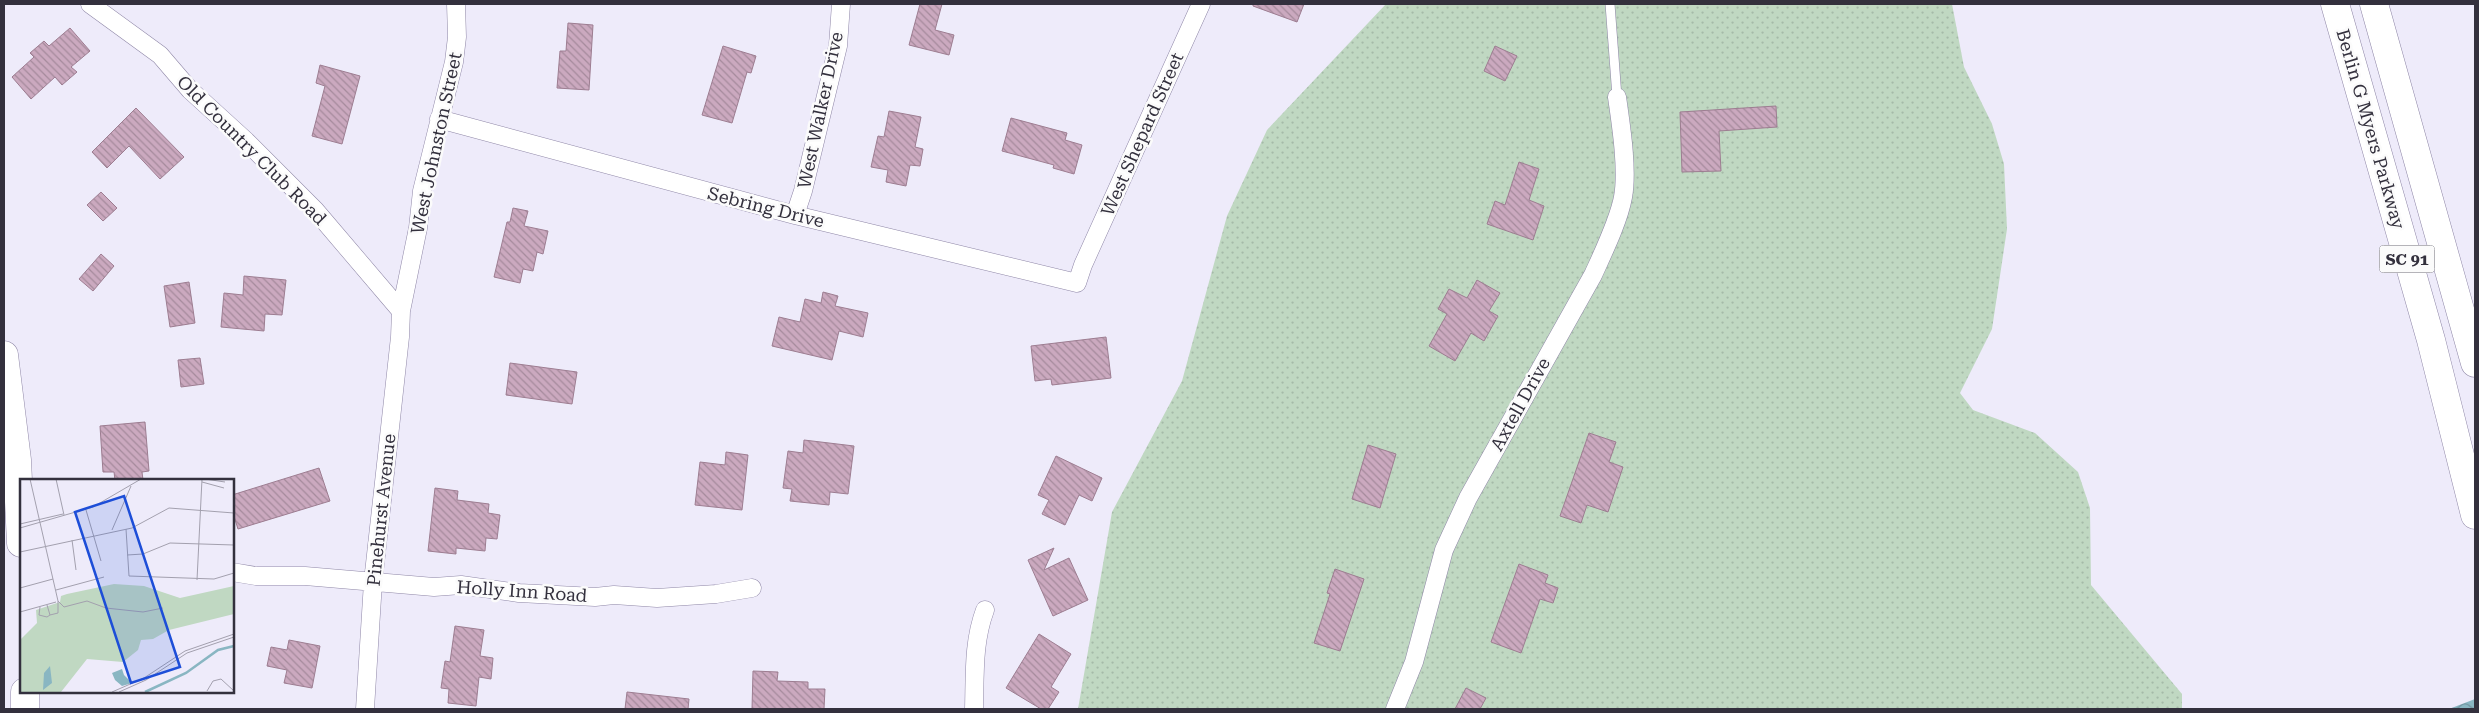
<svg xmlns="http://www.w3.org/2000/svg" width="2479" height="713" font-family="'Roboto Serif',serif">
<defs>
<pattern id="grass-dots" width="8" height="8" patternUnits="userSpaceOnUse" patternTransform="scale(1.25)"><rect width="8" height="8" fill="#c0d8c2"/><path d="M2 2h.1M6 6h.1" fill="none" stroke="#a5baa8" stroke-width="1.8" stroke-linecap="round"/></pattern>
<pattern id="water-waves" width="16" height="10" patternUnits="userSpaceOnUse" patternTransform="scale(1.25)"><rect width="16" height="10" fill="#89b6c2"/><path d="M0 5q4-4 8 0t8 0" fill="none" stroke="#71949f"/></pattern>
<pattern id="building-back-hatch" width="6" height="6" patternUnits="userSpaceOnUse" patternTransform="scale(1.25)"><rect width="6" height="6" fill="#cba9bf"/><path d="M-1 5l2 2M0 0l6 6M5-1l2 2" fill="none" stroke="#a58a9c"/></pattern>
</defs>
<rect width="100%" height="100%" fill="#eeebfa"/>
<path fill="url(#grass-dots)" d="M1386 4H1952L1964 67 1992 124 2004 164 2007 229 1992 329 1960 393 1973 410 2035 433 2078 472 2090 508 2091 585 2182 694V709H1078L1112 512 1182 381 1227 216 1267 130Z"/>
<path fill="url(#water-waves)" d="M2475 699V709H2449Z"/>
<path fill="url(#building-back-hatch)" stroke="#9d7d91" d="M920 4H942L935 30 954 35 949 55 909 45Z
M1253 4H1304L1297 22 1253 6Z
M568 23 593 25 589 90 557 88 560 51H566Z
M70 28 90 51 71 67 77 72 62 85 55 77 31 99 12 77 34 57 30 53 44 41 49 46Z
M723 46 756 56 751 73 747 72 732 123 702 115Z
M1495 46 1517 56 1505 81 1484 71Z
M320 65 360 76 342 144 312 136 325 86 316 83Z
M1776 106 1777 127 1719 131 1721 171 1682 172 1680 112Z
M136 108 184 157 160 179 129 146 107 168 92 152Z
M889 111 921 117 915 147 923 149 920 166 910 165 906 186 886 182 888 170 871 167 878 136 884 137Z
M1011 118 1067 133 1065 140 1082 145 1074 174 1053 168 1054 165 1002 151Z
M1519 162 1539 169 1529 200 1544 206 1533 240 1487 224 1495 201 1505 205Z
M101 192 117 208 103 221 87 205Z
M513 208 528 211 524 226 548 231 543 254 537 252 533 271 523 269 520 283 494 277 507 222H510Z
M101 254 114 266 93 291 79 279Z
M244 276 286 280 282 315 265 314 264 331 221 327 224 293 243 295Z
M1477 280 1500 293 1489 311 1498 316 1484 341 1471 333 1455 361 1429 346 1447 314 1438 309 1449 289 1467 298Z
M189 282 195 323 170 327 164 286Z
M823 292 838 296 835 306 868 313 863 337 839 331 832 360 772 346 779 317 800 322 805 299 821 303Z
M1106 337 1111 378 1052 385 1051 379 1035 381 1031 346Z
M200 358 204 384 181 387 178 360Z
M510 363 577 372 572 404 506 395Z
M145 422 149 471 142 472 143 480H115L114 472H103L100 426Z
M1589 433 1616 442 1609 462 1623 467 1608 512 1587 505 1581 523 1560 516Z
M804 440 854 446 848 494 830 492 829 505 790 501 792 489 783 488 788 451 803 453Z
M1368 445 1396 454 1380 508 1352 499Z
M726 452 748 455 742 510 695 505 700 462 725 465Z
M1056 456 1102 478 1092 501 1079 495 1065 525 1042 514 1049 500 1038 495Z
M319 468 330 501 238 529 232 510V495Z
M435 488 458 491 457 500 489 504 488 513 500 515 497 539 486 538 485 551 456 548V554L428 551Z
M1054 548 1044 570 1069 558 1088 600 1053 616 1028 560Z
M1519 564 1548 575 1545 583 1558 588 1553 603 1540 599 1521 653 1491 642Z
M1335 569 1364 579 1340 651 1314 643 1330 594 1327 593Z
M455 626 484 630 480 656 493 658 491 679 479 677 476 706 448 703 449 689 441 688 445 661 450 662Z
M1039 634 1071 654 1051 687 1059 692 1048 709H1041L1006 688Z
M289 640 320 646 312 688 284 683 287 670 267 666 271 647 287 650Z
M753 671 778 672 777 681 808 682V689H825L824 709H752Z
M1466 688 1486 698 1480 709H1455Z
M627 692 689 699 688 709H625Z"/>
<g fill="none" stroke-linecap="round" stroke-linejoin="round">
<g stroke="#8f87a7" stroke-width="10">
<path id="service" d="M1610 4 1617 97"/>
</g>
<g stroke="#8f87a7" stroke-width="19">
<path id="minor" d="M90 4 160 55 190 90 246 141 315 210 401 311
M439 119 795 215 1077 283 1083 265 1201 4
M795 215 803 191 838 46 841 4
M232 572 256 576H305L434 587 461 585 519 593 595 597 614 595 657 598 716 594 752 588
M365 709 373 582 400 337 401 311 418 228 422 191 454 62 457 37 456 4
M974 709C975 675 973 642 985 610
M1395 709 1414 662 1444 550 1468 498 1593 275C1603 253 1619 220 1623 197 1628 170 1621 125 1617 97"/>
</g>
<g stroke="#8f87a7" stroke-width="29">
<path id="primary" d="M2335 4 2431 340 2475 515
M2374 4 2475 363
M4 355 17 460 21 543
M25 709V692"/>
</g>
<use href="#service" stroke="#fff" stroke-width="9"/>
<use href="#minor" stroke="#fff" stroke-width="18"/>
<use href="#primary" stroke="#fff" stroke-width="28"/>
</g>
<g text-anchor="middle" dominant-baseline="central" stroke-width="5" stroke-linejoin="round" paint-order="stroke">
<rect fill="#fbfbfb" stroke="#6f6d76" stroke-width="1" x="2379.5" y="245.5" width="55" height="27" rx="4"/>
<g font-size="16" font-weight="bold" fill="#33303d">
<text x="2407" y="259">SC 91</text>
</g>
<g font-size="18" fill="#33303d" stroke="#fbfbfb">
<text transform="translate(820 110) rotate(-78)">West Walker Drive</text>
<text transform="translate(2371 129) rotate(74)">Berlin G Myers Parkway</text>
<text transform="translate(1142 134) rotate(-66)">West Shepard Street</text>
<text transform="translate(436 143) rotate(-78)">West Johnston Street</text>
<text transform="translate(252 150) rotate(45)">Old Country Club Road</text>
<text transform="translate(766 207) rotate(14)">Sebring Drive</text>
<text transform="translate(1520 404) rotate(-61)">Axtell Drive</text>
<text transform="translate(381 510) rotate(-84)">Pinehurst Avenue</text>
<text transform="translate(522 591) rotate(4)">Holly Inn Road</text>
</g>
</g>
<g transform="translate(20 479)">
<rect width="214" height="214" fill="#eeebfa"/>
<path d="M94 105 124 107 160 119 214 107V135L149 151 133 160 121 161 118 171 103 183 67 180 41 213H0V161L17 144 16 131 40 123 41 117 47 115Z" fill="#c0d8c2"/>
<path d="M30 187 32 204 23 211 24 194ZM102 190 104 196 112 204 102 207 95 201 92 194Z" fill="#89b6c2"/>
<path fill="none" stroke="#89b6c2" stroke-width="2.5" d="M125 213 166 194 198 171 214 167"/>
<path fill="none" stroke="#a3a0ae" stroke-width="1" d="M10 0 38 122V134L30 136M36 0 44 36M185 0 205 3M182 3 204 9M66 31 81 82M0 45 43 35M0 49 73 28 121 0M106 50 109 97 194 100 214 94M92 51 111 7M52 61 56 91M0 73 112 49 149 29 214 34M107 76 123 75 150 64 214 66M177 101 182 0M0 109 33 100M36 111 84 98M38 122 44 128 67 122 86 129 123 133 143 129M20 128 19 136 27 138 30 136 27 126M0 133 36 123M187 212 193 202 201 200 214 212M92 213 124 199 165 172 214 155M99 213 126 201 167 174 214 158"/>
<path fill="#1d4ed8" fill-opacity="0.15" stroke="#1d4ed8" stroke-width="2.5" d="M104 17 160 188 111 204 55 33Z"/>
<rect width="214" height="214" fill="none" stroke="#33303d" stroke-width="2.5"/>
</g>
<rect width="2479" height="713" fill="none" stroke="#33303d" stroke-width="10"/>
</svg>
